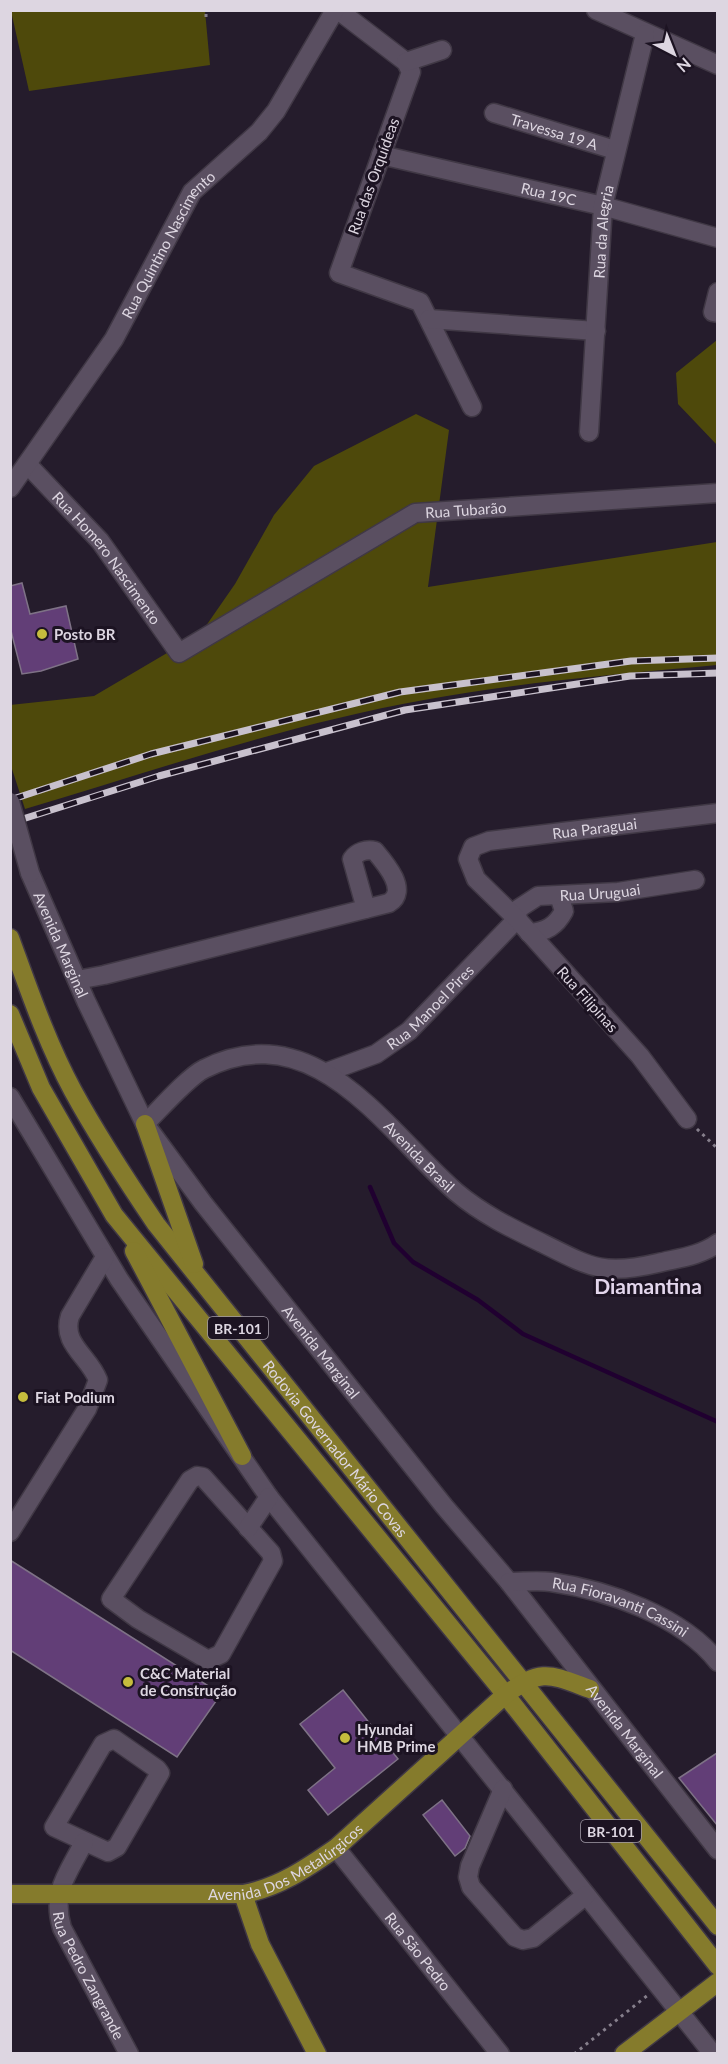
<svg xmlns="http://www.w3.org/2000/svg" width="728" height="2064" font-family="Lato,sans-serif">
<rect width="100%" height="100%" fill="#251c2c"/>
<path fill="#4e490b" d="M11 11H205L210 65 29 91Z
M717 340V445L678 404 676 373Z
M416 414 449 430 428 587 717 542V665C619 674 521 682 424 700 289 724 156 770 25 809L11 766 10 705 94 696 201 633 235 584 274 515 314 466Z"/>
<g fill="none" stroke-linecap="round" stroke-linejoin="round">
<path stroke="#200030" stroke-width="4.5" d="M370 1187 394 1243 413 1262 478 1300 523 1334 718 1422"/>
</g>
<path fill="#623e77" stroke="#7e7286" stroke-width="1.5" d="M22 583 30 614 66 606 78 659 41 671 22 674 10 627V586Z
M10 1560 221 1694 177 1757 10 1650Z
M343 1690 398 1759 328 1815 308 1790 335 1768 300 1724Z
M717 1753V1825L679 1778Z
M442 1800 470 1836 465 1848 455 1856 423 1815Z"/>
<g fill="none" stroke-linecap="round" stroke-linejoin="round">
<g stroke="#403845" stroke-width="21">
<g id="minor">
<path d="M338 10 406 62 411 72 339 273 420 302 472 407"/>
<path d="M596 10 718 65"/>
<path d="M406 62 442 50"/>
<path id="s1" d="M494 113 615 150"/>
<path id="s2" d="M381 155 603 206 718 238"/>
<path d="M718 292 713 312 718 313"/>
<path d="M429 319 596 331"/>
<path id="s3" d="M589 432 603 206 645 34"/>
<path id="s4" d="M28 465 100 541 179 653 415 513 718 493"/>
<path id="s5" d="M10 488 114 339 192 192 259 132 276 111 335 10"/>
<path id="s6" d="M30 873 86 1001 145 1124 203 1203 444 1506 509 1582 718 1850"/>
<path d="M529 933C546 932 556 926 564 911L559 896"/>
<path d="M77 980 104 975 389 903C409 891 386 864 375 851 366 849 357 852 352 859L366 909"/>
<path id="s7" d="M327 1072 376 1054 409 1031 517 919 518 909 538 896 618 892 695 880"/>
<path d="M10 1097 119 1279 269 1497 713 2054"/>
<path id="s8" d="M687 1119 640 1056 517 919 476 879 468 859 473 847 489 841 718 813"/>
<path id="s9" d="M145 1124C159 1110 188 1077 204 1069 315 1013 385 1130 456 1192 482 1214 511 1228 542 1243 590 1267 603 1276 658 1263 679 1258 700 1256 718 1243"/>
<path d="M197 1476 203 1477 271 1553 273 1561 221 1654 208 1660 138 1619 111 1599 190 1480Z"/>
<path d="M248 1528 269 1497"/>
<path d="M10 1532 87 1409 98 1380C89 1356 61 1344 70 1316L105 1257"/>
<path id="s10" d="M509 1582C523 1582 538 1580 551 1582 607 1590 682 1616 718 1662"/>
<path d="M114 1739 157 1769 160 1773 117 1847 108 1852 54 1827 103 1744Z"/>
<path d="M503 1789 470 1866 468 1877 471 1887 515 1937 523 1940 533 1938 586 1895"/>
<path id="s11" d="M84 1842C68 1874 51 1891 62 1928L129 2054"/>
<path id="s12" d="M336 1848 500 2054"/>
</g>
</g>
<g stroke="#403845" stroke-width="21">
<g id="major">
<path id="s13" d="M10 938C29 990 47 1043 73 1091 98 1137 127 1181 156 1224L718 1926"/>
<path d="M10 1014 41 1088 114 1215 497 1684 718 1966"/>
<path d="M145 1124 194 1264"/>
<path d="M134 1251 242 1456"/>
<path id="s14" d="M10 1894H243C278 1888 307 1868 336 1848L505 1695C542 1668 549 1674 590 1689"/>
<path d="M243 1894 260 1944 317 2054"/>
<path d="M624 2054 718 1982"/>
</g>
</g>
<path stroke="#867f8c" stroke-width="3" stroke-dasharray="3 4.5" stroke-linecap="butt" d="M206 17V10
M697 1129 718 1149
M574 2054 648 1995"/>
<use href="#minor" stroke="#5a4f61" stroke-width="18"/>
<use href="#major" stroke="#857b2c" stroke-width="18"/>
<g stroke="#c8c1cd" stroke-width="7">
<path id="rail" d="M10 800 151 754 400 692 631 661 718 658
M10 823 159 776 405 710 630 676 718 673"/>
</g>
<use href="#rail" stroke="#1c1322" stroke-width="4.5" stroke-dasharray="14" stroke-linecap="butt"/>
<g stroke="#403845" stroke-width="21" stroke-linecap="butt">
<path id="minor-bridge" d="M10 802 30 873"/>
</g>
<use href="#minor-bridge" stroke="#5a4f61" stroke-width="18"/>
</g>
<g fill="#c5bc3d" stroke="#1c1322" stroke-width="2">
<circle cx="42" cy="634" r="6"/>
<circle cx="23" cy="1397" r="6"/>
<circle cx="128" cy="1682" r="6"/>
<circle cx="345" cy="1738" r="6"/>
</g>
<g text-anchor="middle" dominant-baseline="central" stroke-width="6" stroke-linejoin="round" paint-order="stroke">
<g fill="#1c1322" stroke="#a39ca8" stroke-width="1.5">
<rect x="208" y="1317" width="60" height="22" rx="4.5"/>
<rect x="581" y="1820" width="60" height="22" rx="4.5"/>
</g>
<g font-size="14" font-weight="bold" fill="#ddd6e1">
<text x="238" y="1328">BR-101</text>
<text x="611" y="1831">BR-101</text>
</g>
<g font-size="15" fill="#ddd6e1" stroke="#1c1322">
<text stroke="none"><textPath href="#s1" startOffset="63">Travessa 19 A</textPath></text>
<text transform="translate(373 176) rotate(-70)">Rua das Orquídeas</text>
<text stroke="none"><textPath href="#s2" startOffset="172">Rua 19C</textPath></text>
<text stroke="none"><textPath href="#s3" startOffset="201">Rua da Alegria</textPath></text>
<text stroke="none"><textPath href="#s5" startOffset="291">Rua Quintino Nascimento</textPath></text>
<text stroke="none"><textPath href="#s4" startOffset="567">Rua Tubarão</textPath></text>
<text stroke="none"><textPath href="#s4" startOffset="122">Rua Homero Nascimento</textPath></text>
<text stroke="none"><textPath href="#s8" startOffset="478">Rua Paraguai</textPath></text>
<text stroke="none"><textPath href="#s7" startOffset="344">Rua Uruguai</textPath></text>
<text stroke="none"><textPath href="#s6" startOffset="78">Avenida Marginal</textPath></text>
<text transform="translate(588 999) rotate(48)">Rua Filipinas</text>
<text stroke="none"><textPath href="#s7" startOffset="124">Rua Manoel Pires</textPath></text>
<text stroke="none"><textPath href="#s9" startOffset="334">Avenida Brasil</textPath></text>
<text stroke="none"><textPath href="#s6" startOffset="564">Avenida Marginal</textPath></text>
<text stroke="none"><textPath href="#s13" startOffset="610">Rodovia Governador Mário Covas</textPath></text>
<text stroke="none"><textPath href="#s10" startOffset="116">Rua Fioravanti Cassini</textPath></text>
<text stroke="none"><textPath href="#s6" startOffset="1050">Avenida Marginal</textPath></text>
<text stroke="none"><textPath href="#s14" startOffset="284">Avenida Dos Metalúrgicos</textPath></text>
<text stroke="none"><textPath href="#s12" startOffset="132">Rua São Pedro</textPath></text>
<text stroke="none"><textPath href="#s11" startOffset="146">Rua Pedro Zangrande</textPath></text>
</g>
<g font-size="15" font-weight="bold" fill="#ddd6e1" stroke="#1c1322" text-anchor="start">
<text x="54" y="634">Posto BR</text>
<text x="35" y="1397">Fiat Podium</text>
<text x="140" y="1673">C&amp;C Material<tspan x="140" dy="17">de Construção</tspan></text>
<text x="357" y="1729">Hyundai<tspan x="357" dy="17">HMB Prime</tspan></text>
</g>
<g font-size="21" font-weight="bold" fill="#e3d6ec" stroke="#1c1322">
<text x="648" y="1285">Diamantina</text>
</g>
</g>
<rect width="728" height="2064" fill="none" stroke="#ddd6e1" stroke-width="24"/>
<g transform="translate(674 54) rotate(138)" stroke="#1c1322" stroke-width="4.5" paint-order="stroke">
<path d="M0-4.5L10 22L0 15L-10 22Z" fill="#ddd6e1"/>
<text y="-9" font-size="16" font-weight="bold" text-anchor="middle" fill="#ddd6e1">N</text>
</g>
</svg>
